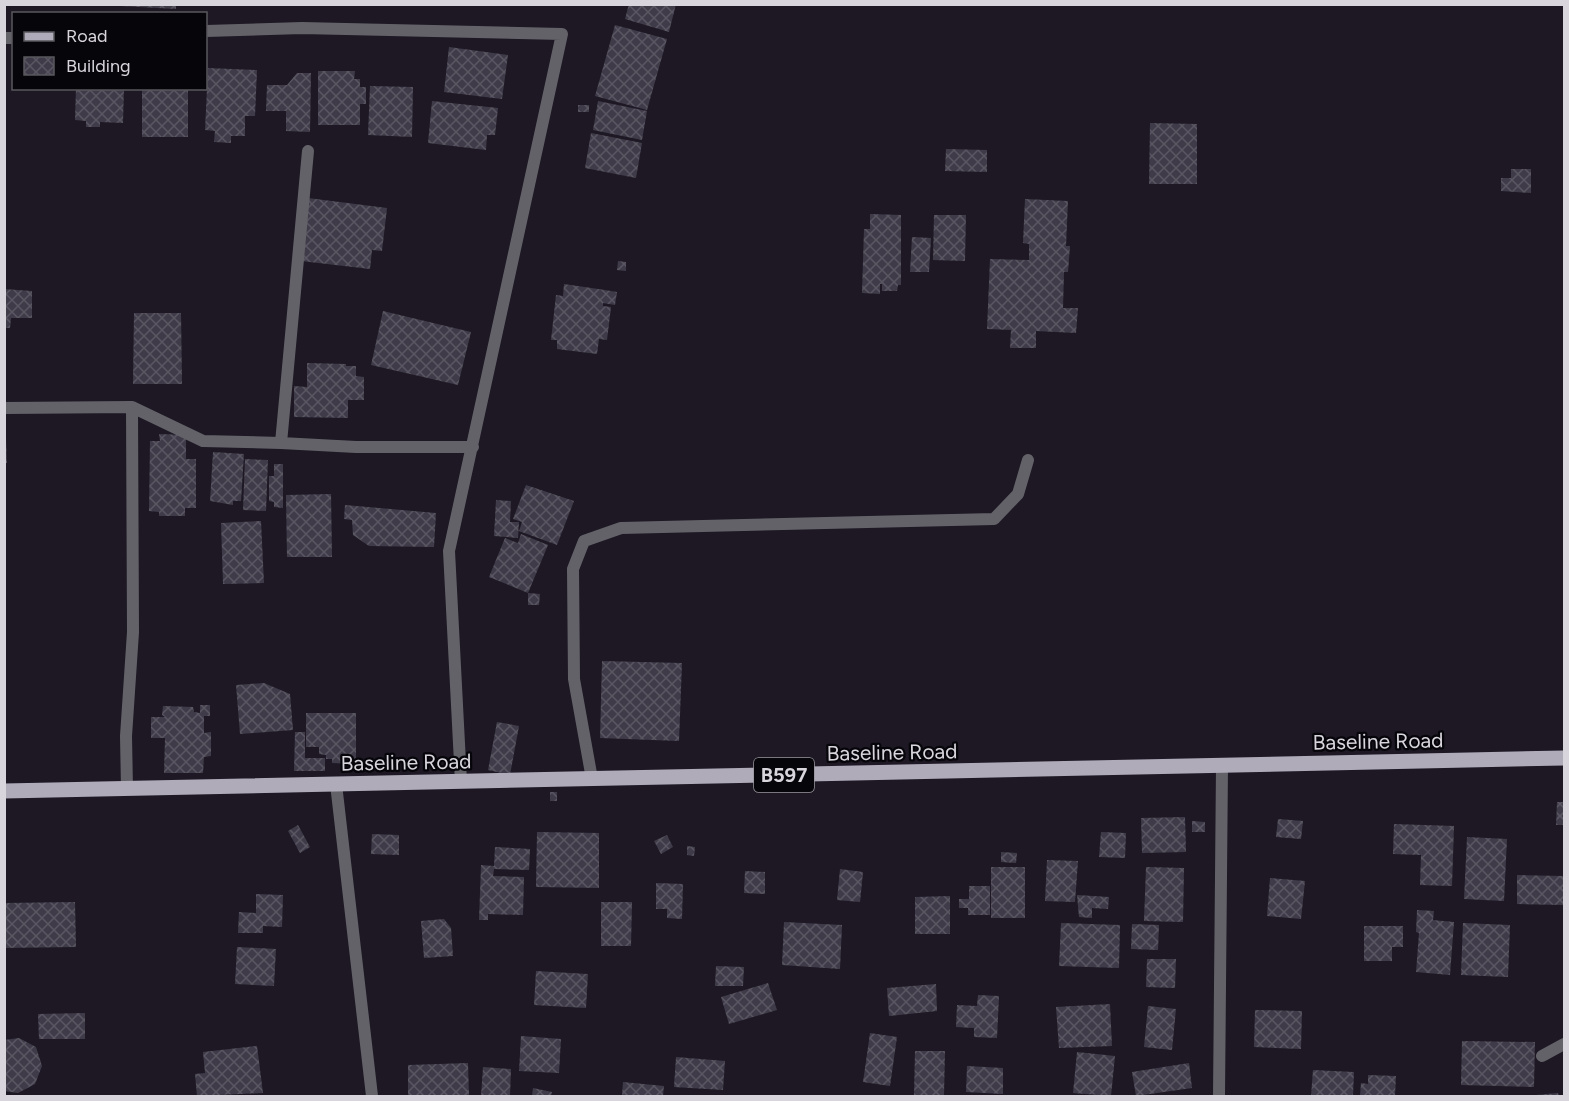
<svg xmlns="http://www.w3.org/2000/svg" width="1569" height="1101" font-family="Figtree,sans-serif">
<defs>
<pattern id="building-cross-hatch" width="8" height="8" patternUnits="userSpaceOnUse" patternTransform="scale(1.5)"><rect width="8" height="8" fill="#3f3b48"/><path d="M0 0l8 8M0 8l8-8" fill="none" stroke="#5a5662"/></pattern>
</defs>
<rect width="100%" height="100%" fill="#1d1824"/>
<path fill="url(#building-cross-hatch)" d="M121 4H176V9L121 6Z
M629 4H676L669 32 625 19Z
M615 25 667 39 647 110 595 96Z
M449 47 508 55 502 99 444 92Z
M208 68 257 70 255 116H245V136H231V143L214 142 215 131 205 130Z
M318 71H355L354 79H360V87H366V104H360V125H318Z
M297 73H311L310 132 286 131V111H266L267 85H287Z
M370 86 413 87 412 137 368 135Z
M76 88H124L123 123 100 122V127H86V121L75 120Z
M142 88H188V137H142Z
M432 101 498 108 495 135H487L486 150 428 143Z
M598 101 647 111 642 140 593 130Z
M578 105H589V112H578Z
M1150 123 1197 124V184H1149Z
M591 133 642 143 636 178 585 168Z
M946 149 987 150V172L945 171Z
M1511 169H1531V193L1501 191V178H1511Z
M308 198 387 208 382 251 372 250 370 269 301 261Z
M1025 199 1068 201 1066 246H1070L1068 272H1064L1063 308H1078L1076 333 1036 331V348H1010L1011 330 987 329 990 259 1029 260V244L1023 243Z
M870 214 901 215V285H898L897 291H882V284H880V294L862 293 864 229H870Z
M934 215H966L965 261 933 260Z
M912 237 931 238 929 272H910Z
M618 261 626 262V271L617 270Z
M564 284 605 290 603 299 605 290 617 292 615 305 603 303V306L611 307 607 340 599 339 597 354 557 349V340H551L556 295 563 296Z
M4 289 32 291V318H11L10 328H4Z
M383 311 471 332 458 385 371 365Z
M134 313H181L182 384H133Z
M307 363 346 364V366H356V376L364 377V400H348V418L294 417V386L307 387Z
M159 434 186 435V459H196V508H185V516H159V512L149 511 150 441H160Z
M4 438H6L7 463H4Z
M213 452 244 454 241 501H233V505L210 501Z
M245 459 268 460 266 511 243 510Z
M274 464H283V508L274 507V502L269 501V476H274Z
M526 485 574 501 557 545 519 531 522 522 513 519Z
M331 494 332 557H287L286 495Z
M496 500 511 501 510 522H519L518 538 494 536Z
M345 505 436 513 434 547 369 546 353 535 352 520 344 519Z
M261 521 264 583 223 584 221 523Z
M521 534 548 545 528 593 489 577 505 538 518 543Z
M528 593 540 594 539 605H528Z
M602 661 682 663 679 741 600 738Z
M264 683 290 694 293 730 240 734 236 685Z
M200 705H210V716H204V733L211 732V756L204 757 203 773H164L165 738H151V717H165L162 715 163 706 193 707 194 712 200 713Z
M306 713H356V764L332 763V759H326V755L319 754V747H306Z
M497 722 519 726 510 775 488 770Z
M295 732H305V758H325V771H294Z
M550 792H557V801H550Z
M1557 802H1564V825H1556Z
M1185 817 1186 852 1142 853 1141 818Z
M1278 819 1303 821 1301 839 1276 837Z
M1192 821 1205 822V832H1192Z
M1394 824 1454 826 1452 886 1420 885 1421 855 1393 854Z
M298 825 310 847 300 853 288 831Z
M537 832 599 833V888L536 887Z
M1101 832 1126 833 1125 858 1099 857Z
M372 834 399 835V855L371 854Z
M667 835 673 847 661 854 654 841Z
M1467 837 1507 839 1504 901 1464 899Z
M687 846 695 847 694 856 687 855Z
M495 847 530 849 529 870 494 869 493 876 524 877 523 915 488 914V920H479L481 865 494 866Z
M1001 852 1017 853 1016 863 1001 862Z
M1047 860 1078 861 1075 902 1045 901Z
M991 867H1025V918H991Z
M1146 867 1184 868 1183 922 1144 921Z
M840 869 863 872 860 902 837 900Z
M745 871 765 872V894L744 893Z
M1517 875 1564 876V905L1517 904Z
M1270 878 1305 881 1301 919 1267 916Z
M656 883 683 884 682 919 667 918V909H656Z
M969 886H990V915H968V908H959V899H969Z
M256 894 283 895 282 927 263 926V933H238L239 912 256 913Z
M1077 895 1109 897 1108 909 1092 908V918L1079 917Z
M950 896V934H915V897Z
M75 902 76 947 4 948V903Z
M601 902H632L631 946H601Z
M1417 910 1434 911 1433 920 1454 922 1450 975 1416 972 1419 933 1416 932Z
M444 919 451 928 453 956 424 958 421 921Z
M784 922 842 925 840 969 782 965Z
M1061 923 1120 925 1119 968 1059 966Z
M1463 923 1510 925 1508 977 1461 975Z
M1132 924 1159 925 1158 950 1131 949Z
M1364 926H1403V947H1392V961H1364Z
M237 947 276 949 274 986 235 984Z
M1147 959H1176L1175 988 1146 987Z
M716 966 744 967 743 986H715Z
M536 971 588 974 586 1008 534 1005Z
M768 983 777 1010 729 1024 721 997Z
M936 984 937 1011 889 1016 887 988Z
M978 995 999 996 997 1038 974 1037V1028L956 1027 957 1005 977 1006Z
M1110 1004 1112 1046 1059 1048 1056 1007Z
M1148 1006 1176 1009 1172 1050 1144 1047Z
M1255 1010 1302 1011 1301 1049 1254 1047Z
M85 1013V1039H39L38 1014Z
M870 1033 897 1037 890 1086 863 1082Z
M521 1036 561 1039 559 1073 519 1071Z
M19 1038 36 1047 42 1066 35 1084 18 1093 4 1091V1040Z
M1462 1041 1535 1042 1534 1087 1461 1085Z
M257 1046 263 1093 197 1096 195 1074 205 1073 203 1052Z
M915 1051H945L944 1095H914Z
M1077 1052 1115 1056 1111 1096 1073 1093Z
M676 1057 725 1061 723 1090 674 1087Z
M468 1063 469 1096H408V1065Z
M1189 1063 1192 1088 1136 1096 1132 1072Z
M967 1066 1003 1068V1094L966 1092Z
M483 1067 511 1069 510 1096H481Z
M1313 1070 1354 1072 1353 1096H1311Z
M1368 1075 1396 1076 1395 1096H1360L1361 1083 1368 1084Z
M623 1082 664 1086 663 1096H622Z
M533 1088 552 1092 551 1096H532Z
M1558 1093 1559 1096H1536V1095Z"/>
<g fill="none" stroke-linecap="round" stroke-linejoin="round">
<path stroke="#646269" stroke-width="12" d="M206 31 302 28 562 34 449 551 461 782
M4 38H14
M308 151 281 443 356 447H473
M132 407 203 441 281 443
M4 408 132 407 133 632 126 736 127 789
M592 779 574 679 573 569 584 541 621 528 994 519 1018 494 1028 460
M336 784 372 1096
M1542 1056 1564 1044
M1219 1096 1222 766"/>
<path stroke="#b0abb9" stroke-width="15" d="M4 791 1564 758"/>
</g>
<g text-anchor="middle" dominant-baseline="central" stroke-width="4.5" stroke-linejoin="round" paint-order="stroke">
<rect fill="#060509" stroke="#99979d" stroke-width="1.5" x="754" y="758" width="60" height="34" rx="4.5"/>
<g font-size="20" font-weight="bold" fill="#d8d5dd">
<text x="784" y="775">B597</text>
</g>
<g font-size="21" fill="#d8d5dd" stroke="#060509">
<text transform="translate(1378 741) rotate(-1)">Baseline Road</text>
<text transform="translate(892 752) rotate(-1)">Baseline Road</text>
<text transform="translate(406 762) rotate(-1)">Baseline Road</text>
</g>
</g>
<rect width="1569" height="1101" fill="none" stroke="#d8d5dd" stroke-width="12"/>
<rect x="12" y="12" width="195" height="78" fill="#060509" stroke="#5a585e" stroke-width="1.5"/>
<rect x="24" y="32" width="30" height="9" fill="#b0abb9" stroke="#5a585e" stroke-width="1.5"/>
<text x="66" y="42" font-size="18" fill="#d8d5dd">Road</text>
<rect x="24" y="57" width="30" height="18" fill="url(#building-cross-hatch)" stroke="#5a585e" stroke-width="1.5"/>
<text x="66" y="72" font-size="18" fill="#d8d5dd">Building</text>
</svg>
